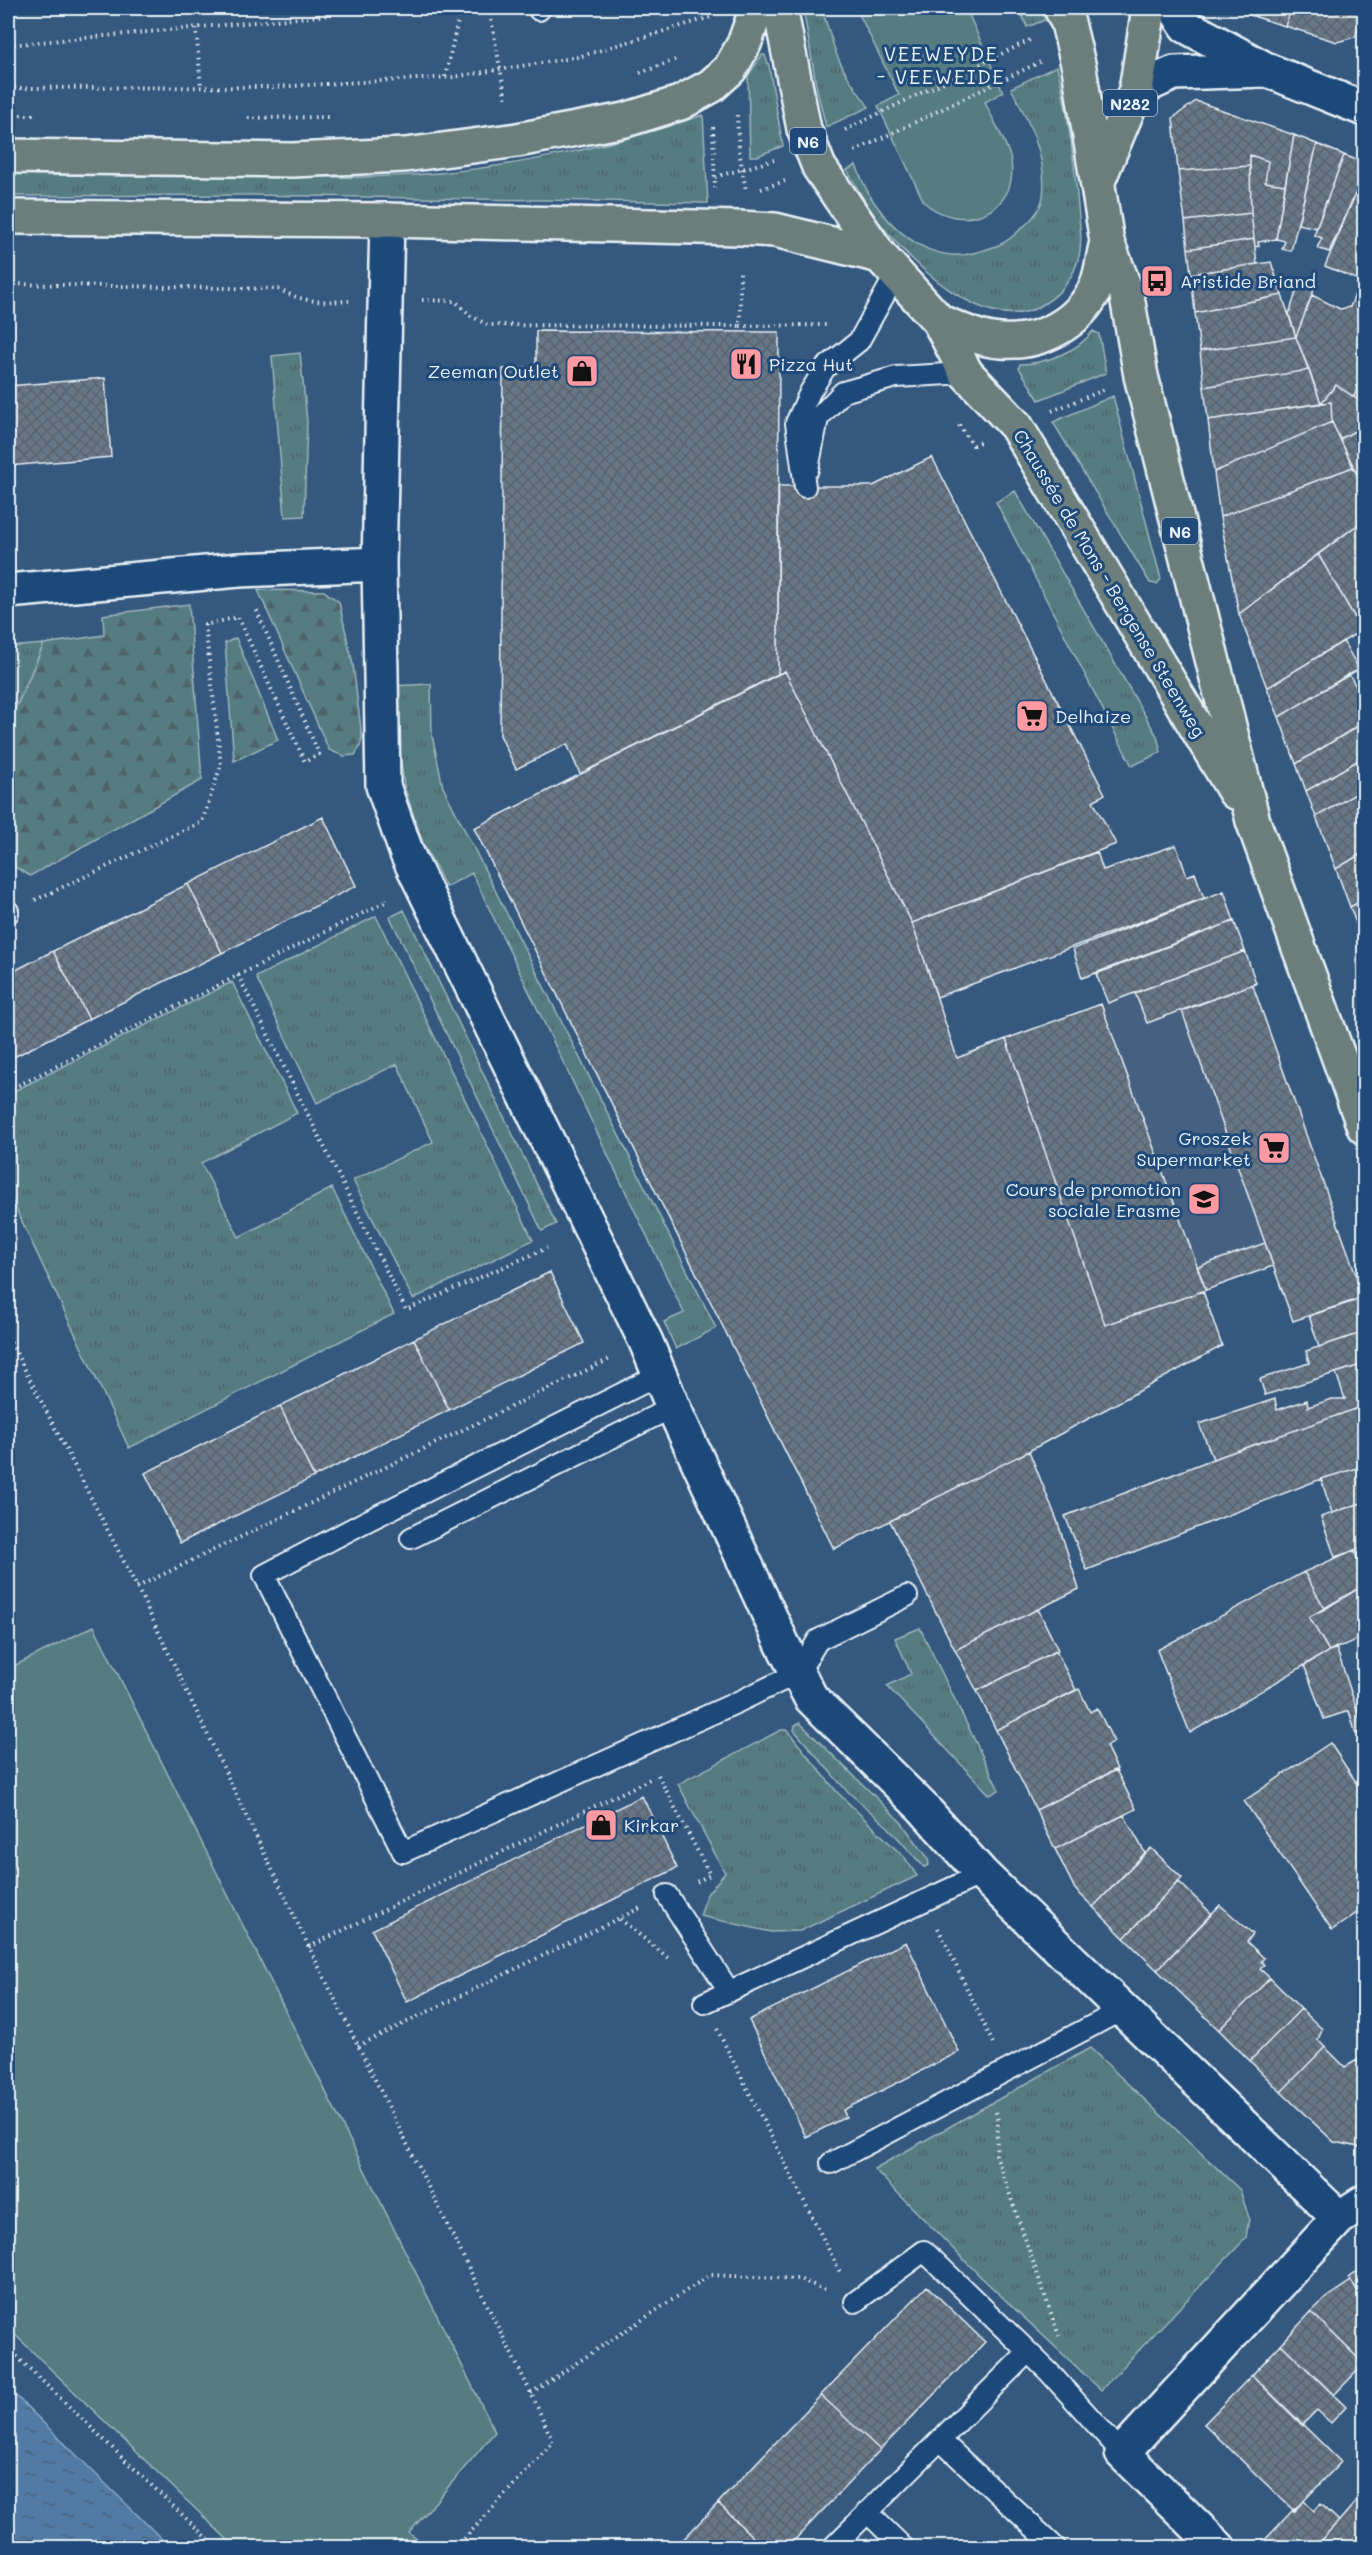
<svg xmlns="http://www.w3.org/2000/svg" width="1372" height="2555" font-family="Mali,sans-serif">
<defs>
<pattern id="grass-tufts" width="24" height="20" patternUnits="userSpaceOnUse" patternTransform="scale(1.5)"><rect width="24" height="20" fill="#557b81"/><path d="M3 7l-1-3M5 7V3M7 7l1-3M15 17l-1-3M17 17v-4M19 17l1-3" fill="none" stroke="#4e6468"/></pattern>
<pattern id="forest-firs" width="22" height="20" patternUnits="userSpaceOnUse" patternTransform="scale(1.5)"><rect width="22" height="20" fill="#557b81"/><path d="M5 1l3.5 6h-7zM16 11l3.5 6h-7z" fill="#4e6468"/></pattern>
<pattern id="water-ripples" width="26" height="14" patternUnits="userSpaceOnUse" patternTransform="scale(1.5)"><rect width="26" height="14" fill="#517aa5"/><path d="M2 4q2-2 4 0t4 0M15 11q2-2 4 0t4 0" fill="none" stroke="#4c647c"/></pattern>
<pattern id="building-cross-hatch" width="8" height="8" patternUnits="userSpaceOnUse" patternTransform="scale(1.5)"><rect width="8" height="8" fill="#677787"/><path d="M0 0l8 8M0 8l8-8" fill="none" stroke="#58626c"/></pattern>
</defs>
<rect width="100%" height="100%" fill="#35587e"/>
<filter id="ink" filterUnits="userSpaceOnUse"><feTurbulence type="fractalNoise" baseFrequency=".0167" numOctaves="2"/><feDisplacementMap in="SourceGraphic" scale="12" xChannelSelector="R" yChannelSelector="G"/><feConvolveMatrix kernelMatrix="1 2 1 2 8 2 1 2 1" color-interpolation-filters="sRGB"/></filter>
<g filter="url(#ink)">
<path fill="#446181" d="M1256 983 1253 986 1364 1298 1293 1321 1273 1266 1105 1325 1006 1039 1135 993 1147 1023Z"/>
<path fill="url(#grass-tufts)" stroke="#9eb6bc" stroke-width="1.5" d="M803 8H821C826 20 829 32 833 44 840 68 855 88 869 107L826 127 817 90Z
M1019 8H1040L1045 20 1027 27Z
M762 55H765L769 66 783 146 757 156H750L748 76Z
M1057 66C1068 112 1074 159 1078 206 1079 222 1083 239 1079 256 1074 277 1061 294 1042 305 989 338 914 266 883 227 869 210 858 190 847 170L856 165C861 177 866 191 874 202 898 236 935 265 977 252 992 248 1003 245 1014 235 1027 224 1040 214 1043 196 1048 158 1028 120 1011 88Z
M703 115 708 203 253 195 8 196V174C91 176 174 176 257 176 293 175 329 178 366 177 479 175 596 152 703 115Z
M1093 331 1099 334 1106 373 1039 400 1019 368 1020 364C1044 364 1079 351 1093 331Z
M300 353 307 421 304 516 285 517 272 356Z
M1113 396 1161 579 1157 584 1150 583 1053 422Z
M1015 491 1157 736 1161 752 1132 766 996 502Z
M44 644 8 726V647Z
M431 684 432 735 443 787 716 1328 676 1349 664 1322 684 1313 472 873 446 887 422 841 404 786 392 686Z
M404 910 556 1224 542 1231 390 917Z
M376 916 533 1240 413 1299 353 1180 433 1142 397 1064 317 1103 256 977Z
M232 982 297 1113 201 1163 239 1237 332 1188 394 1314 129 1448 8 1192V1094Z
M920 1628 999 1790 990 1795 887 1686 911 1674 895 1638Z
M800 1723 901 1822 928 1858 929 1865 924 1867 888 1827 845 1789 794 1730 795 1725Z
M781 1730H787L837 1792 905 1858 917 1876 800 1931 771 1932 700 1916 707 1894 725 1873 678 1784Z
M1090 2048 1240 2190 1249 2218 1246 2238 1101 2390 981 2277 874 2169Z"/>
<path fill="url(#forest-firs)" stroke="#9eb6bc" stroke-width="1.5" d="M258 590 324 591 339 602 353 665 362 737 360 747 355 755 343 756 329 750Z
M189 604 202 780 30 876 8 863V726L44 644 104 635 103 615Z
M236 638 278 740 234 761 225 643Z"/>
<path fill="#557b81" stroke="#9eb6bc" stroke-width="1.5" d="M856 8H966L1003 92 985 102C992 119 1008 144 1011 161 1019 215 959 234 924 202L878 106 899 95Z
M94 1626 495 2432 409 2533 427 2547H235L8 2328V1669Z"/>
<path fill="url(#water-ripples)" stroke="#8daac6" stroke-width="1.5" d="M8 2388 11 2391 170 2547H8Z"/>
<path fill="url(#building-cross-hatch)" stroke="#e8f1f8" stroke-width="1.5" d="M1230 8H1259L1256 17Z
M1259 8H1292L1285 26 1256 17Z
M1292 8H1364V12L1355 37 1337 42 1285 26Z
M1196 101 1294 135 1285 185 1265 182 1268 161 1250 155V166L1178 171 1173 118Z
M1294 135 1317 144 1291 251 1282 249 1285 241 1276 239Z
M1317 144 1344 155 1316 228 1298 224Z
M1250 155 1268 161 1265 182 1285 185 1276 239 1258 242 1259 246 1255 247 1251 213Z
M1344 155 1364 163V174L1329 252 1317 248 1322 238 1314 235Z
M1250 166 1251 213 1185 221 1178 171Z
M1364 174V272L1361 281 1325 266Z
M1251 213 1254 239 1188 249 1185 221Z
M1254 239 1257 264 1191 274 1188 249Z
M1271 262 1282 295 1195 313 1191 274Z
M1364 272V371L1354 397 1336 385 1321 403 1296 337 1312 295 1340 309 1350 307Z
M1299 283 1314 289 1296 337 1289 314Z
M1282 295 1296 337 1200 351 1195 313Z
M536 331 779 332 778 674 580 774 567 744 516 769 500 735 503 369 536 368Z
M1296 337 1309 370 1204 387 1200 351Z
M1309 370 1321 403 1208 420 1204 387Z
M1364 371V404L1354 397Z
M105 378 111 457 8 466V386Z
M1336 385 1364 404V426L1340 439 1332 422 1331 402 1321 403Z
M1331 402 1332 422 1214 472 1208 420Z
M1332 422 1353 467 1220 517 1214 472Z
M1364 426V488L1340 439Z
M932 457 1105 794 1093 801 1116 844 912 923 785 671 778 674V486H873Z
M1353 467 1364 488V520L1239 614 1220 517Z
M1364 520V628L1362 630 1318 554Z
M1318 554 1362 630 1267 688 1239 614Z
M1343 641 1359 669 1279 717 1267 688Z
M785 671 912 923 957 1058 1006 1039 1105 1325 1203 1291 1222 1346 1029 1451 834 1549 474 828Z
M1349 674 1362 697 1364 695V722L1296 764 1279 717Z
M1363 723 1364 757 1306 791 1296 764Z
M1364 757V789L1316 817 1306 791Z
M1364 789V852L1336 869 1316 817Z
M323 817 356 886 222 953 188 884Z
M1176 845 1187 876 1195 873 1204 898 937 997 912 923 1097 852 1103 870Z
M1364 852V899L1350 907 1336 869Z
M188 884 222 953 89 1019 53 951Z
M1224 891 1234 921 1082 978 1073 949Z
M1364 899V938L1362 939 1350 907Z
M1234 921 1245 951 1108 1003 1096 974Z
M53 951 89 1019 8 1060V974Z
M1245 951 1256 983 1147 1023 1135 993Z
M1256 983 1253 986 1364 1297 1293 1321 1182 1011Z
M1101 1004 1206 1290 1105 1325 1006 1039Z
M1265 1243 1273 1266 1206 1290 1197 1267Z
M550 1272 584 1343 449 1410 414 1339Z
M1364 1298V1332L1319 1347 1309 1316Z
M1364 1332V1364L1265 1395 1260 1379 1309 1363 1306 1351Z
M414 1339 449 1410 314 1477 280 1406Z
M1364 1364V1406L1213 1459 1199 1424 1275 1399 1277 1410 1307 1400 1308 1407 1332 1399H1345L1336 1373Z
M280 1406 314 1477 180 1543 145 1473Z
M1364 1406V1466L1321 1479 1087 1570 1065 1516 1213 1459Z
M1029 1451 1057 1520 1079 1589 955 1650 890 1521Z
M1364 1466V1502L1332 1513 1321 1479Z
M1364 1502V1547L1335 1557 1321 1517Z
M1364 1547V1577L1354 1550Z
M1354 1550 1364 1577V1585L1325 1609 1304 1572Z
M1304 1572 1325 1609 1309 1617 1329 1651 1190 1733 1157 1650Z
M1364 1585V1637L1329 1651 1309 1617Z
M1038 1609 1058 1650 977 1691 955 1650Z
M1336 1647 1364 1731 1356 1734 1349 1711 1324 1719 1304 1665Z
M1056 1651 1076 1690 996 1730 977 1691Z
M1079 1689 1090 1712 1097 1708 1114 1742 1106 1746 1117 1769 1036 1810 996 1730Z
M1330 1743 1364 1794V1908L1332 1930 1244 1801Z
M1116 1770 1136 1809 1055 1849 1036 1810Z
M642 1796 677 1868 407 2002 372 1930Z
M1124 1815 1145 1853 1093 1907 1075 1889 1055 1849Z
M1151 1848 1182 1878 1124 1938 1093 1907Z
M1178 1881 1212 1914 1157 1970 1124 1938Z
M1220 1905 1253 1934 1247 1942 1264 1958 1261 1961 1264 1965 1260 1969 1270 1978 1219 2030 1157 1970Z
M1364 1908V1925L1357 1914Z
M906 1942 959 2052 843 2110 846 2117 806 2137 749 2020Z
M1270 1978 1301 2009 1250 2061 1219 2030Z
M1301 2009 1322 2029 1318 2040 1325 2047 1281 2092 1250 2061Z
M1325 2047 1345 2067 1357 2060 1364 2070V2148L1334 2142 1281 2092Z
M1364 2054V2070L1357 2060Z
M1364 2267V2300L1349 2278Z
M1351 2281 1364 2300V2364L1311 2312 1327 2297Z
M927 2286 985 2342 880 2450 821 2395Z
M1311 2312 1364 2364 1334 2395 1281 2344Z
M1281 2344 1346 2407 1331 2423 1317 2410 1302 2425 1252 2375Z
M1252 2375 1341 2462 1294 2511 1204 2424Z
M821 2395 880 2450 787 2548H764L718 2503Z
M1364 2492V2548H1313L1339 2521Z
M1304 2501 1314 2511 1321 2504 1339 2521 1313 2548H1269L1263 2542 1293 2510Z
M718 2503 764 2548H675Z"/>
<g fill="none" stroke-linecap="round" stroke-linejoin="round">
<g stroke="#e8f1f8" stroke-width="24">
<path id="service" d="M539 8V10
M808 469 818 418 843 392 896 377 966 373
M805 487 796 423 810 392 825 368 859 341 896 274
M8 911V913
M659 1375 363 1523 264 1575 403 1852 740 1701 798 1673 818 1640 907 1596
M411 1538 673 1407
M667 1895 729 1991
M704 2003 982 1874
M831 2163 1124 2009
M855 2302 924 2251 1049 2372 1122 2453
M940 2440 1056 2548
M867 2512 904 2548
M832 2548 1028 2352"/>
</g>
<g stroke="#e8f1f8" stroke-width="38">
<path id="minor" d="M1175 8 1186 26 1267 70 1364 109
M1136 90 1174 73 1265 70
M387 220 379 564 383 786 407 854 646 1342 673 1407 783 1645 811 1698 923 1808 982 1874 1339 2218
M8 591 239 570 379 564
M1219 2548 1122 2453 1339 2218 1364 2202"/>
</g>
<g stroke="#e8f1f8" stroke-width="38">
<path id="primary" d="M780 8 804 129 819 167 880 256 939 321 966 373 1016 426 1235 792
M1061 8 1068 23 1079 68 1107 242 1126 291 1141 376 1253 821 1364 1127
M8 156 292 160 405 155 517 140 625 120 680 103 711 86 730 69 744 44 757 8
M1098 181 1136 90 1149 8
M8 217 387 220 739 228 775 230 880 256
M939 321C958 329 980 340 1001 341 1040 344 1079 324 1096 287 1102 274 1103 256 1107 242"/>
</g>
<path stroke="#e8f1f8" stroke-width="4" stroke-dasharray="1.5 4.5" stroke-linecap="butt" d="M489 8 506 100
M196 28 201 87
M8 45 330 15
M640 73 675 60
M445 77 461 8
M8 88 272 87 453 77 578 57 711 17
M8 115H34
M737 115 739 150 746 191
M248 118 331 117
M713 127 715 188
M845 130 1032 39
M855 151 1040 62
M715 177 774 160
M761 189 785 181
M8 284 278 289C304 303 320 302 349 301
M422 300 455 301 471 316 488 325 740 326V272
M740 326 826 325
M1052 411 1106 389
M959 425 973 445 980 442
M35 900 202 822 221 765 205 625 238 617 305 762 319 754 255 607
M238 975 406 1310 547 1248
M13 1088 387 901 386 899
M8 1337 137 1587 309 1947 531 2393 553 2442 456 2548
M137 1587 612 1358
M658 1775 710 1875 696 1882
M620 1919 668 1958
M938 1928 993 2043
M309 1947 652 1778
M717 2029 841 2274
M358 2046 640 1908
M996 2112 998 2121 996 2155 1059 2336
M8 2348 217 2548
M531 2393 710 2275 799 2279 826 2290"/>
<use href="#service" stroke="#1f4a7a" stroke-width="20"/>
<use href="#minor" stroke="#1f4a7a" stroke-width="33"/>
<use href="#primary" stroke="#6c7e7c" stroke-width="33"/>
</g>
</g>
<defs>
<g id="bus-square" transform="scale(1.725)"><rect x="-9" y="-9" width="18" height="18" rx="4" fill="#ff9aa2" stroke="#1f4a7a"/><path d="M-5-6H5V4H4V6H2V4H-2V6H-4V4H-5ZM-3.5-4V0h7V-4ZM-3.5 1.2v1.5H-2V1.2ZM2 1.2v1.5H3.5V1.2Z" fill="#111"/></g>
<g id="restaurant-square" transform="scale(1.725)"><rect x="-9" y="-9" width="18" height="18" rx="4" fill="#ff9aa2" stroke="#1f4a7a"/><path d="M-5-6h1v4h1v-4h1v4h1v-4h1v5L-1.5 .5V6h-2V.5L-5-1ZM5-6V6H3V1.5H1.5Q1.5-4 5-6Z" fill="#111"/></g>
<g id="shop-square" transform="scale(1.725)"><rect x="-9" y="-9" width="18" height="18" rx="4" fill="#ff9aa2" stroke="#1f4a7a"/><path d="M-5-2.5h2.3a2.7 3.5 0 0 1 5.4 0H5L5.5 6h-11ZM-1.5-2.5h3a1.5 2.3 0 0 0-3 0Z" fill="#111"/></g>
<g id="supermarket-square" transform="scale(1.725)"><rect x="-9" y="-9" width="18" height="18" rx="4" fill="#ff9aa2" stroke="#1f4a7a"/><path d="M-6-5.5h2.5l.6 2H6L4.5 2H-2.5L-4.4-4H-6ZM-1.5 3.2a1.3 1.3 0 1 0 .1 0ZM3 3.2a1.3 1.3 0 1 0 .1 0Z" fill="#111"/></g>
<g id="school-square" transform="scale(1.725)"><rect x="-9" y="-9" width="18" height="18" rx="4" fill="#ff9aa2" stroke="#1f4a7a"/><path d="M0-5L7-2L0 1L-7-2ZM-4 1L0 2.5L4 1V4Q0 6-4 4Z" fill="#111"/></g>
</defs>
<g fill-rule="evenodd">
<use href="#bus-square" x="1157" y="281"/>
<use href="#restaurant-square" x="746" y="364"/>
<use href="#shop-square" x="582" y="371"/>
<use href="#supermarket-square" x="1032" y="716"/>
<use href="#supermarket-square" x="1274" y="1148"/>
<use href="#school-square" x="1204" y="1199"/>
<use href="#shop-square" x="601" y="1825"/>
</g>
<g text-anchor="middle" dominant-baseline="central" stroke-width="6" stroke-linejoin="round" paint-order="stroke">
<g fill="#1f4a7a" stroke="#acbfd2" stroke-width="1.5">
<rect x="1103" y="90" width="54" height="26" rx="4.5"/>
<rect x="790" y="128" width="36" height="26" rx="4.5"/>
<rect x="1162" y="518" width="36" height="26" rx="4.5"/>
</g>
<g font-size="16" font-weight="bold" fill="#e8f1f8">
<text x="1130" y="103">N282</text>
<text x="808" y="141">N6</text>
<text x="1180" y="531">N6</text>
</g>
<g font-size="18" fill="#e8f1f8" stroke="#1f4a7a" text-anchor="start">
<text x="1180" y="281">Aristide Briand</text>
<text x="769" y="364">Pizza Hut</text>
<text x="559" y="371" text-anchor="end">Zeeman Outlet</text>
<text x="1055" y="716">Delhaize</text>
<text x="1251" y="1138" text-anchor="end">Groszek<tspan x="1251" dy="21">Supermarket</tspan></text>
<text x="1181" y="1189" text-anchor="end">Cours de promotion<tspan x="1181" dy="21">sociale Erasme</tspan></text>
<text x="624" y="1825">Kirkar</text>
</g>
<g font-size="18" fill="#e8f1f8" stroke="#1f4a7a">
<text transform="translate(1110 583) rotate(59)">Chaussée de Mons - Bergense Steenweg</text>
</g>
<g font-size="20" letter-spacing="1.5" fill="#e8f1f8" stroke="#1f4a7a">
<text x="941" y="53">VEEWEYDE<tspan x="941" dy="23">- VEEWEIDE</tspan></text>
</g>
</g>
<rect width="1372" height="2555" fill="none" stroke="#1f4a7a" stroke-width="30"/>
<rect x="15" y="15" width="1342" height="2525" fill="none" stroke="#e8f1f8" stroke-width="2" filter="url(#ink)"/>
</svg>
